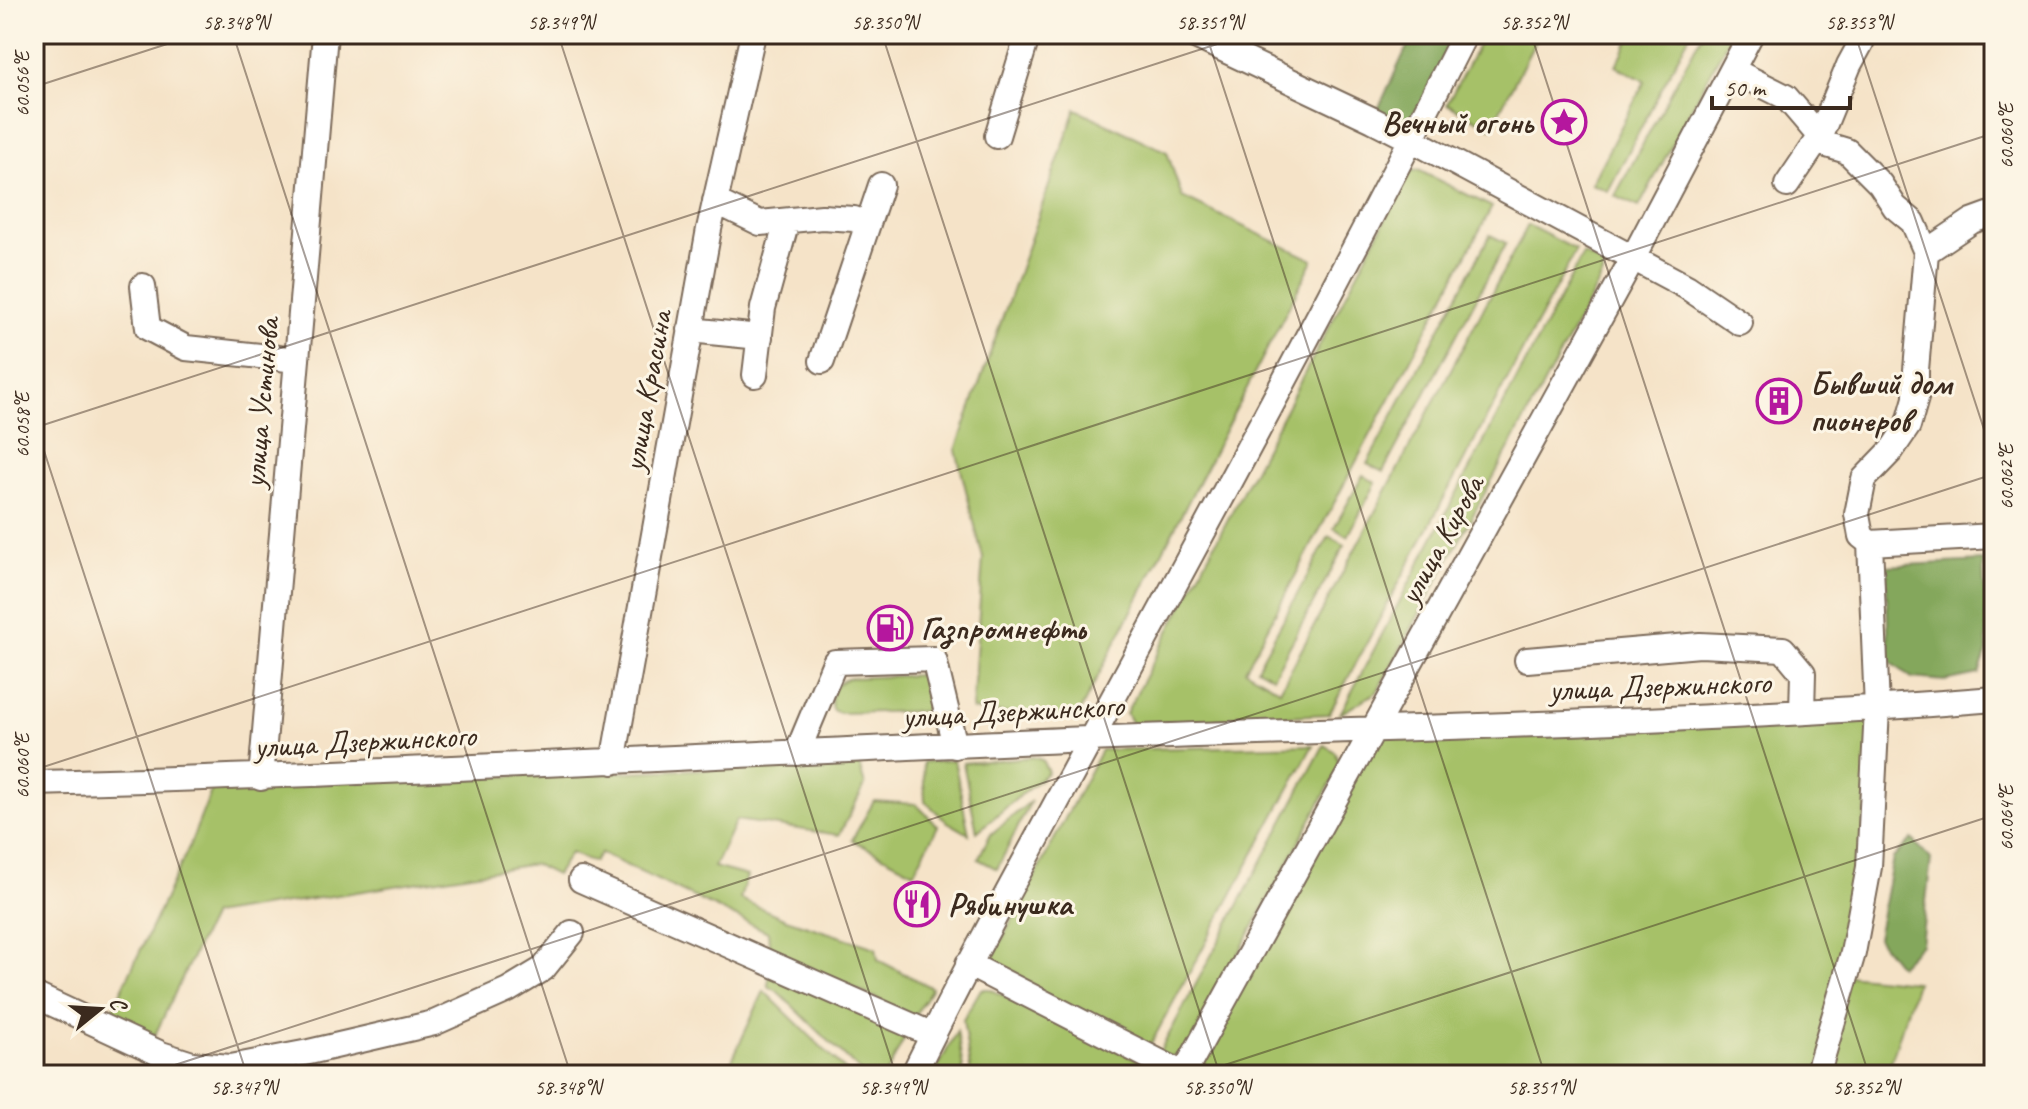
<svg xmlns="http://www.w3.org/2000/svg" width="2028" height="1109" font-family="Caveat,sans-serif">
<rect width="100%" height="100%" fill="#fcf5e5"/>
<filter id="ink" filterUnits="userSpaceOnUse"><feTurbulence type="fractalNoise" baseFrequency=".0125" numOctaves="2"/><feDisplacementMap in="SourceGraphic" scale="16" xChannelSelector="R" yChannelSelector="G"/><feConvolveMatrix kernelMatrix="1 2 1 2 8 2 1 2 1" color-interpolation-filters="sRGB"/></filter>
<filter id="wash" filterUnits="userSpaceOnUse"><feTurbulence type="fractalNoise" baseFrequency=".006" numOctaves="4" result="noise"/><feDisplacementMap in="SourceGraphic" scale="32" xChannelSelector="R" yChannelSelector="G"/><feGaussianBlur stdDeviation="1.8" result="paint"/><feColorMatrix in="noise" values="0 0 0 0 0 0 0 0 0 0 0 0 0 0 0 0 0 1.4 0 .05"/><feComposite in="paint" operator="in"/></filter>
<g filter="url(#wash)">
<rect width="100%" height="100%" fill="#f5e3c8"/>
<path fill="#a6c167" stroke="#707642" stroke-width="2" d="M1484 34H1539L1491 128 1447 104Z
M1632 34H1690L1608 191 1591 184 1645 81 1616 66Z
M1702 34H1731L1639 207 1615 196Z
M1076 109 1167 152 1182 197 1313 260 1076 719 972 710 983 558 956 450Z
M1418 170 1492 207 1245 670 1280 690 1528 225 1576 250 1329 714 1132 724 1126 713 1411 171Z
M1490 235 1506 243 1383 472 1367 464Z
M1583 254 1603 264V275L1377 692 1340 714Z
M1363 475 1376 483 1348 536 1334 528Z
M1329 536 1345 545 1273 677 1257 668Z
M925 675 934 683 935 707 926 711 840 713 832 710C830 694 832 685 848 678Z
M1877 709 1847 975 1916 982 1887 1075H1184L1373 730Z
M1313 745 1148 1049 988 966 1101 750Z
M1324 745 1335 752 1340 766 1186 1051 1171 1057 1159 1053Z
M1033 757 1042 760 1048 772 977 832 963 763Z
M954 760 969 834 946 821 925 801 923 762Z
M859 764 865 785 839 835 736 820 714 867 747 876 740 899 786 919 876 948 878 960 932 988 914 1016 773 951 769 944 768 932 600 853 594 862 570 853 556 875 534 864 212 915 155 1035 110 1015 189 847 213 786Z
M874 801 916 804 938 826 914 872 852 840Z
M1031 801 997 869 978 859 990 835Z
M770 970 909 1029 886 1075H864L777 991 768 986Z
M981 989H990L1140 1061 1133 1075H971L963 1020Z
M764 991 850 1075H779L763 1067 759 1075H725Z
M957 1031 964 1075H934Z"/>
<path fill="#84a75c" stroke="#60683d" stroke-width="2" d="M1413 34H1465L1412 140 1373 120Z
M1983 561 1987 651 1979 674 1945 681 1912 678 1889 661 1886 566Z
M1912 839 1931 859 1921 944 1899 966 1877 938 1893 858Z"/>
</g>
<g filter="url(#ink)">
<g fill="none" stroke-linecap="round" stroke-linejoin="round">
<g stroke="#7c6b5a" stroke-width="28">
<path id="minor" d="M1191 34 1373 120 1422 145 1687 287 1740 323
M1732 70 1786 97 1827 145 1847 151 1880 184 1895 207 1913 222 1926 252
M997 136 1028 34
M1787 185 1820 136 1849 65 1861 43 1862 34
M715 201 760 223 822 217 854 219 867 225
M1994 213 1972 221 1926 252 1916 370V398L1908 426 1891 451 1864 479 1857 514 1861 536 1870 543 1994 536
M143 286 148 328 186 348 297 360
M690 330 760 337
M822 361 881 185
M755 375 763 308 787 221
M1527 660 1700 645 1783 649 1803 673 1802 712
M797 753 835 662 934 659 955 746
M613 762 709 229 753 34
M261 778 325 34
M34 783C386 774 737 754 1088 739 1390 727 1693 724 1994 699
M581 880 933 1035
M968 964 1183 1074
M34 995 161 1054 192 1064 231 1067 309 1052 434 1023 508 990 543 969 572 933
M913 1075C969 961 1031 850 1091 739 1218 505 1345 271 1465 34
M1183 1075 1633 258 1751 34
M1817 1075 1853 953 1869 867 1877 709 1870 543"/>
</g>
<use href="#minor" stroke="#fff" stroke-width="24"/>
</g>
</g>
<path fill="none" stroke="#3b2a1e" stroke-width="2" stroke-opacity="0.45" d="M233 34 571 1075M558 34 896 1075M882 34 1220 1075M1206 34 1545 1075M1531 34 1869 1075M1855 34 1994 460M34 87 198 34M34 420 247 1075M34 428 1248 34M34 770 1994 133M144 1075 1994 474M1194 1075 1994 815"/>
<defs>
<g id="sight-ring" transform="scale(2.3)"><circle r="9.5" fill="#fcf5e5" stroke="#b5179e" stroke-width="1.5"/><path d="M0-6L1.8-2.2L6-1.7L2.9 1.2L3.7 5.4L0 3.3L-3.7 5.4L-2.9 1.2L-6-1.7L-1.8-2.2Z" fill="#b5179e"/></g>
<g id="building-ring" transform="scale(2.3)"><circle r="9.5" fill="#fcf5e5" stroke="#b5179e" stroke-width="1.5"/><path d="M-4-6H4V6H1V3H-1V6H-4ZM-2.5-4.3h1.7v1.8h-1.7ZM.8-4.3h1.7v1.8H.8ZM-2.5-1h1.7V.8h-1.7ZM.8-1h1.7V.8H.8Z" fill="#b5179e"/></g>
<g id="fuel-ring" transform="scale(2.3)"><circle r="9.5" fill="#fcf5e5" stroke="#b5179e" stroke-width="1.5"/><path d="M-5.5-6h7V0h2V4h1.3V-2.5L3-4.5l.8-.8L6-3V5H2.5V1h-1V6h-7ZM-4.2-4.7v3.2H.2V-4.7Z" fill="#b5179e"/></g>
<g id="restaurant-ring" transform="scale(2.3)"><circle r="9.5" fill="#fcf5e5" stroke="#b5179e" stroke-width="1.5"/><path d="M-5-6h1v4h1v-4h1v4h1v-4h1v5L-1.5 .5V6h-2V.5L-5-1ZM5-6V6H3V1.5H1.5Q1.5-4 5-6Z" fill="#b5179e"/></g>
</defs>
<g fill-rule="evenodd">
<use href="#sight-ring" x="1564" y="122"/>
<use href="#building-ring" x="1779" y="401"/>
<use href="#fuel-ring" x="890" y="628"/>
<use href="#restaurant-ring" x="917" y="904"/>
</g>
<g text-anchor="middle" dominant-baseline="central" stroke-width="6" stroke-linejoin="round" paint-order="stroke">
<g font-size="32" font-weight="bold" fill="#3b2a1e" stroke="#fcf5e5" text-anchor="start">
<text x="1533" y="122" text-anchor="end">Вечный огонь</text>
<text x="1810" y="383">Бывший дом<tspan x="1810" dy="37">пионеров</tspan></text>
<text x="921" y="628">Газпромнефть</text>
<text x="948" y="904">Рябинушка</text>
</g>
<g font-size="32" fill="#3b2a1e" stroke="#fcf5e5">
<text transform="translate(647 391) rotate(-80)">улица Красина</text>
<text transform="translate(261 403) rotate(-85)">улица Устинова</text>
<text transform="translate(1441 540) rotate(-61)">улица Кирова</text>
<text transform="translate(1660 686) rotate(-2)">улица Дзержинского</text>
<text transform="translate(1013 711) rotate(-3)">улица Дзержинского</text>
<text transform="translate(365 741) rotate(-3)">улица Дзержинского</text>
</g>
</g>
<rect width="2028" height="1109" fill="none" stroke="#fcf5e5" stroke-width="88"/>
<g transform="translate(100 1009) rotate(72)" stroke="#fcf5e5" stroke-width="6" paint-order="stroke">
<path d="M0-6L14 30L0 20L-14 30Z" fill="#3b2a1e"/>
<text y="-12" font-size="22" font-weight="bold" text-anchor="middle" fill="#3b2a1e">С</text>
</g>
<path d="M1712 96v12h138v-12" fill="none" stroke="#3b2a1e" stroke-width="4"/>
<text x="1724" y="96" font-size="24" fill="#3b2a1e" stroke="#fcf5e5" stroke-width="6" paint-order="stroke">50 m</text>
<rect x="44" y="44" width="1940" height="1021" fill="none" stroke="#3b2a1e" stroke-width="3"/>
<g font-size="20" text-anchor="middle" fill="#3b2a1e">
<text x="236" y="29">58.348°N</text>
<text x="561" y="29">58.349°N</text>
<text x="885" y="29">58.350°N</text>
<text x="1210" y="29">58.351°N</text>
<text x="1534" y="29">58.352°N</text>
<text x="1859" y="29">58.353°N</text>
<text transform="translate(22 84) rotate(-90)" y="7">60.056°E</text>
<text transform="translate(2006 136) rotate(-90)" y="7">60.060°E</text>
<text transform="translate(22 425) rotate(-90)" y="7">60.058°E</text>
<text transform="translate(2006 477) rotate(-90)" y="7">60.062°E</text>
<text transform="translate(22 766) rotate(-90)" y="7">60.060°E</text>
<text transform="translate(2006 818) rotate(-90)" y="7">60.064°E</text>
<text x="244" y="1094">58.347°N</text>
<text x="568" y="1094">58.348°N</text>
<text x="893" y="1094">58.349°N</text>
<text x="1217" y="1094">58.350°N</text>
<text x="1541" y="1094">58.351°N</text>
<text x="1866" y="1094">58.352°N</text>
</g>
</svg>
